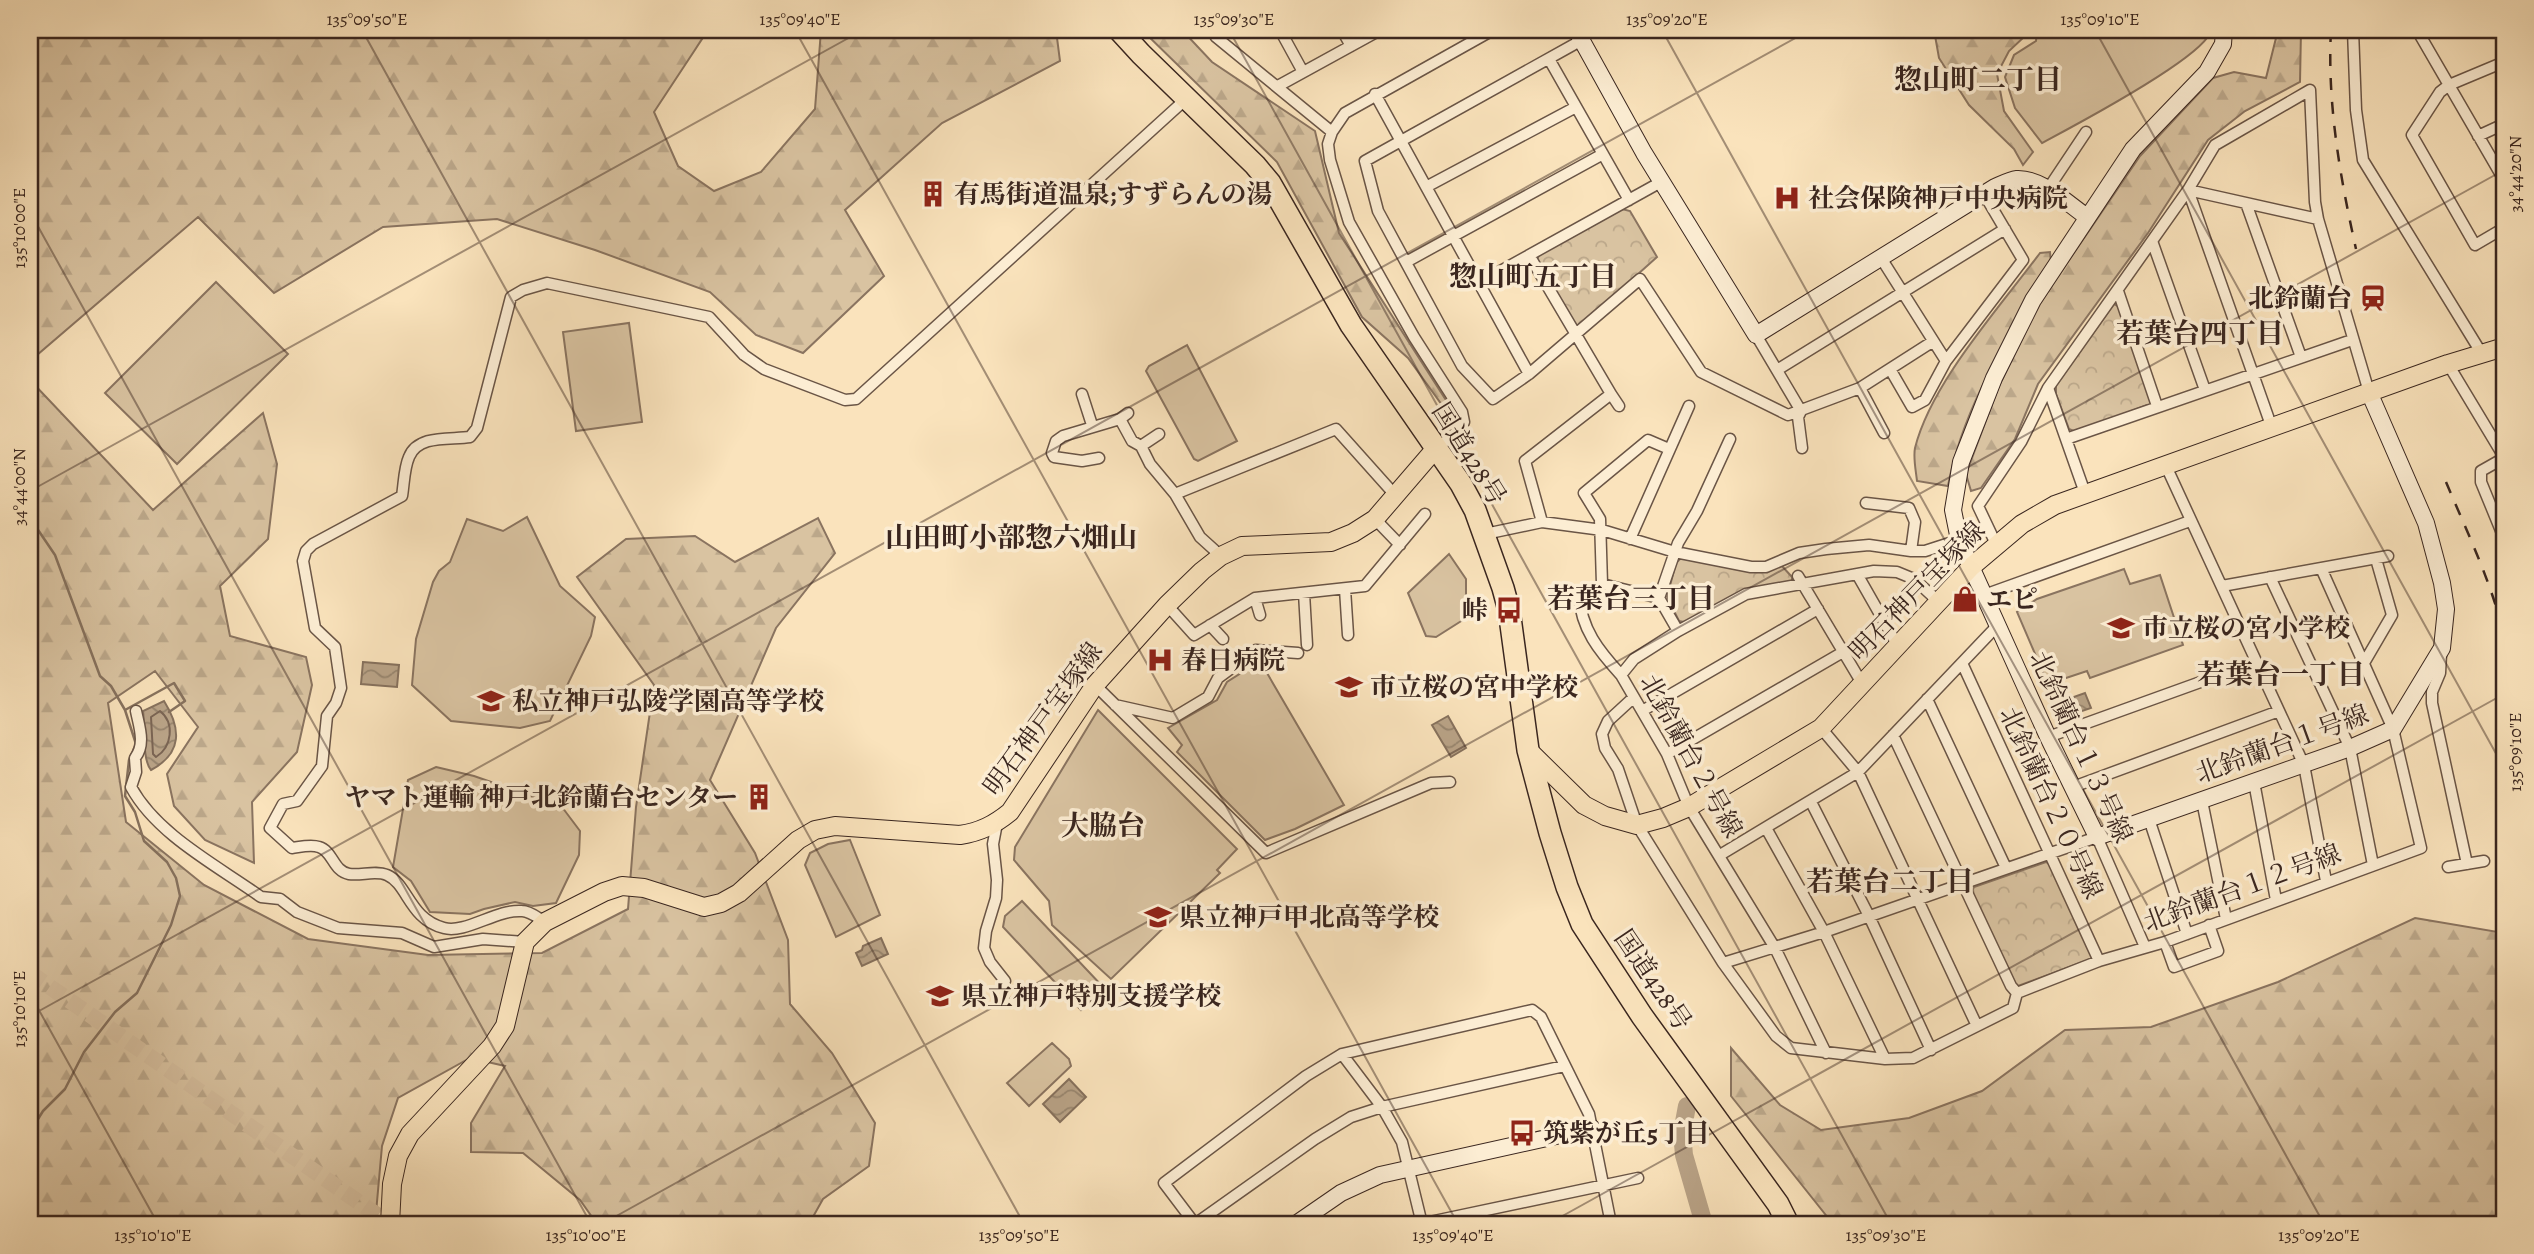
<svg xmlns="http://www.w3.org/2000/svg" width="2534" height="1254" font-family="Alegreya,'Noto Serif JP',serif">
<defs>
<pattern id="forest-firs" width="22" height="20" patternUnits="userSpaceOnUse" patternTransform="scale(1.75)"><rect width="22" height="20" fill="#d9c3a1"/><path d="M5 1l3.5 6h-7zM16 11l3.5 6h-7z" fill="#bba78a"/></pattern>
<pattern id="park-crowns" width="20" height="18" patternUnits="userSpaceOnUse" patternTransform="scale(1.75)"><rect width="20" height="18" fill="#d9c3a1"/><path d="M2 6a3 3 0 1 1 6 0M12 15a3 3 0 1 1 6 0" fill="none" stroke="#bba78a"/></pattern>
<pattern id="water-waves" width="16" height="10" patternUnits="userSpaceOnUse" patternTransform="scale(1.75)"><rect width="16" height="10" fill="#b9a387"/><path d="M0 5q4-4 8 0t8 0" fill="none" stroke="#97856e"/></pattern>
</defs>
<rect width="100%" height="100%" fill="#fae3bc"/>
<filter id="stains"><feTurbulence type="fractalNoise" baseFrequency=".00286" numOctaves="4"/><feColorMatrix values="0 0 0 0 .2 0 0 0 0 .09 0 0 0 0 .02 0 0 0 .5 -.17"/></filter>
<radialGradient id="worn" r=".72"><stop offset=".6" stop-color="#630" stop-opacity="0"/><stop offset="1" stop-color="#630" stop-opacity=".3"/></radialGradient>
<path fill="#d9c3a1" stroke="#8a7460" stroke-width="2" d="M2037 30H2211C2207 56 2070 128 2042 143L2015 108 2005 77 2014 55 2036 41Z
M216 282 288 354 177 464 105 393Z
M629 323 642 422 576 431 563 332Z
M1187 345 1237 441 1198 461 1194 459 1146 371 1149 366Z
M527 517 560 586 595 617 591 636 550 721 520 728 451 721 412 685 416 639 433 582 439 571 450 562 467 519 503 531Z
M1449 554 1466 579V618L1436 637 1426 636 1408 593Z
M2124 569 2130 584 2160 575 2183 645 2090 678 2087 671 2048 684 2017 612 2037 599Z
M1260 661 1344 805 1295 829 1265 840 1177 752 1182 745 1168 728 1217 700 1227 682Z
M1098 710 1237 849 1217 870 1220 873 1111 979 1052 925 1049 901 1014 860 1015 847Z
M436 767 474 776 562 807 580 831 579 855 556 903 533 906 515 902 484 909 470 914 430 912 411 881 393 867 408 780Z
M850 840 880 915 836 937 805 865 810 853 828 844Z
M1022 901 1104 988 1081 1010 1003 927 1005 916Z
M1052 1043 1069 1059 1071 1066 1029 1106 1007 1083Z"/>
<path fill="url(#forest-firs)" stroke="#8a7460" stroke-width="2" d="M30 30H708L654 112 678 166 714 191 761 172 815 109 821 30H1056L1060 61 942 123 845 210 884 276 803 353 756 335 710 292 595 250 497 219 383 227 274 293 198 217 30 361Z
M1142 30H1182L1212 62 1315 131 1339 233 1451 408 1450 416 1408 358 1362 317 1277 162Z
M1934 30H2026L2025 36 2009 51 1997 74 2004 111 2033 152 2023 165 2014 149 1969 105 1939 58Z
M2278 30H2301L2300 82 2245 111 2208 140 2148 233 2038 384 2015 439 1981 488 1971 491 1966 474 1999 386 2039 304 2140 156 2213 78 2234 72 2266 78Z
M2050 252 2051 263C2011 333 1963 405 1948 486L1917 481C1916 471 1913 458 1915 448 1931 383 2000 307 2040 253Z
M30 380 153 510 263 413 277 464 268 539 220 586 230 636 306 657 312 685 297 752 252 802 254 863 205 840 174 806 167 774 198 727 155 671 108 703 126 822 204 885 308 939 428 955 542 953 628 909 636 807 654 685 577 577 626 539 695 536 735 562 818 518 835 553 776 628 710 780 755 853 788 940 790 1004 832 1053 875 1123 869 1166 823 1199 809 1224H597L580 1200 523 1153 471 1152V1123L505 1066 470 1058 398 1098 382 1146 375 1224H30Z
M2415 918 2504 933V1224H1833L1731 1096V1048L1780 1105 1821 1130 1909 1118 1982 1091 2065 1030 2151 1027 2278 982Z"/>
<path fill="url(#park-crowns)" stroke="#8a7460" stroke-width="2" d="M1622 209 1630 211 1657 257 1580 326 1572 324 1537 260 1539 255Z
M2114 304 2118 306 2151 399 2150 404 2076 432 2069 429 2056 394V385Z
M1682 557 1781 565 1792 577V581L1684 622 1679 621 1667 597 1676 563Z
M2046 862 2052 866 2093 955 2091 959 2018 986 2013 984 1972 892 1974 887Z"/>
<path fill="url(#water-waves)" stroke="#86715d" stroke-width="2" d="M363 662 399 665 397 687 361 684Z
M2085 693 2091 708 2056 720 2051 705Z
M164 701C181 728 183 753 151 770 142 760 145 726 143 711Z
M1448 716 1466 748 1451 757 1432 725Z
M881 938 888 954 862 966 856 953 862 950 863 946Z
M1069 1079 1086 1097 1060 1122 1043 1104Z"/>
<g fill="none" stroke-linecap="round" stroke-linejoin="round">
<path stroke="#7a6453" stroke-width="2" d="M160 711C175 723 172 747 156 757L153 754 151 717Z"/>
<path stroke="#86715d" stroke-width="2.5" d="M30 518 55 555 100 676 111 686 125 710 174 683 185 701 169 712
M30 1132 43 1111 65 1089 84 1052 115 1012 137 993 171 925 180 896 176 878 167 862 144 841 135 812 125 796 129 760 136 744 125 710"/>
<path stroke="#b9a387" stroke-width="18" d="M1687 1106 1682 1133 1684 1155 1704 1224"/>
<path stroke="#d4bd9d" stroke-width="16" stroke-dasharray="16 8" stroke-linecap="butt" d="M30 973 390 1224"/>
<g stroke="#6a5546" stroke-width="13">
<path id="street" d="M1212 30 1216 37 1332 132
M1280 30 1303 72
M1342 30 1351 46
M2353 30 2356 110 2363 160 2482 354
M2417 30 2504 180
M1582 40 1365 161 1378 211 1462 366 1493 399 1529 374 1640 279 1701 372 1788 415 1860 388 1932 342
M1549 59 1629 200
M2504 62 2449 85 2440 92 2412 135 2475 245 2504 228
M1278 86 1380 30
M1375 94 1529 374
M2478 136 2504 124
M1426 187 1576 107
M2048 189 2086 132
M2246 203 2301 357
M2152 241 2205 390
M1529 255 1611 394 1525 461 1542 522
M1881 258 1946 361
M1406 262 1603 154
M1479 283 1661 182
M2118 291 2157 406
M1756 335 1801 411 1798 417 1802 448
M2448 364 2504 457
M1890 369 1912 407 1925 400 1946 361 2023 260 1984 194
M1777 370 2005 229
M1860 388 1884 433
M1082 394 1092 425
M1611 394 1619 406
M1120 419 1132 441 1141 446 1150 464 1175 494 1200 537 1221 556
M2272 428 2188 190 2215 145 2310 90 2315 202 2318 219
M2066 439 2352 340
M1141 446 1159 434
M1436 448 1457 433 1464 422 1462 412 1414 337 1349 222 1330 160 1328 144 1332 132 1345 113 1493 30
M1099 458 1082 461 1054 457 1052 453 1056 441 1063 436 1120 419 1128 413
M2504 458 2481 471V482L2504 538
M2166 466 2304 765 2326 881
M2085 493 2048 388 2188 190 2318 219 2369 392
M1175 494 1336 429 1395 495
M1866 503 1909 508 1915 522 1911 551
M1375 519 1400 545
M1485 534 1542 522 1602 530 1675 552 1751 567H1766L1799 553 1826 549 1869 545 1911 551H1925L1959 540
M1630 539 1689 406
M1996 544 1978 506 2021 442 2048 388
M1857 574 1898 646
M1798 576 1863 685
M2270 577 2350 748 2373 865
M1602 584 1600 519 1584 493 1648 440 1669 449
M2222 586 2388 556
M1345 589 1348 635
M1304 593 1307 645
M1984 595 2190 521
M1255 598 1260 615
M1659 598 1678 543 1697 511 1730 439
M1167 605 1194 635 1255 598 1365 586 1425 514
M1210 625 1223 639
M2441 654 2440 673 2432 692V703L2467 864
M1962 663 2099 961
M2364 663 2392 615 2376 559
M1621 675C1599 651 1581 629 1579 595L1602 584 1659 598 1678 631
M1095 685 1266 853 1431 783 1450 782
M1633 698 1608 721 1602 734 1605 748 1618 769 1637 825 1723 963 1824 932 2097 837 2145 947
M1927 699 2006 868
M1115 705 1173 718 1208 697 1218 678 1256 650 1298 653
M136 711C139 726 146 744 135 758L136 772 131 787C157 835 218 866 261 897L280 899 297 912 338 928 402 933 434 947 483 939 525 942
M1642 711 1818 609
M1893 735 2011 986 2017 993
M2048 737 2256 662
M1667 754 1843 652
M2254 782 2276 900
M2073 787 2279 711
M2202 801 2226 919
M1811 802 1869 916 1931 1050
M2149 819 2187 934
M997 823 993 844 997 880 996 898 986 931 984 948 990 962 1005 981
M1766 828 1824 932 1885 1059
M1720 855 1858 772 1997 626
M2448 867 2484 861
M545 922C538 918 530 911 522 911 497 909 465 934 444 928 409 919 408 884 387 875 375 870 361 876 349 874 333 871 333 851 319 847 311 844 300 847 292 848L270 828 283 804 297 801 322 766 327 716 336 703 341 688 335 647 315 628 303 561 306 551 313 544 402 496C404 484 404 468 409 457 418 434 451 440 470 437L477 428 511 297 523 290 547 283 709 317 744 355 764 369 845 400 856 399 1186 99
M2165 942 2174 967 2218 951 2209 925
M1723 963 1776 1036 1791 1048 1885 1059 1913 1058 1977 1026 1858 772 1821 728
M1977 1026 2013 1008 2017 993 2099 961 2165 942 2421 848 2393 729 2321 568
M1826 1053 1775 948 1689 807 1667 754 1621 675 1634 659 1678 631 1746 594 1874 571 1897 572 1914 579 1939 602
M1342 1054 1382 1107 1402 1142 1422 1224
M1564 1066 1382 1107 1351 1117 1315 1139 1195 1224 1164 1183 1306 1076 1342 1054 1532 1010 1541 1017 1589 1114 1611 1224
M1420 1224 1638 1178"/>
</g>
<g stroke="#3a261f" stroke-width="18">
<path id="secondary" d="M1576 30 1644 153 1756 335 1995 187C2002 184 2010 180 2017 179 2042 178 2068 204 2087 217
M2224 30 2223 44 2207 72 2133 149 2033 300 1994 378 1961 462 1953 510 1959 540 2048 737 2097 837 2350 748 2393 729 2442 648 2446 609 2442 583 2426 523 2369 392
M1296 1224 1341 1193 1380 1175 1592 1128"/>
</g>
<g stroke="#3a261f" stroke-width="20">
<path id="primary" d="M1528 750 1584 805 1605 816 1637 825 1663 818 1689 807 1821 728 1971 567 2022 524 2055 505 2448 364 2504 347
M390 1224 392 1184 398 1156 410 1134 492 1046 505 1026 525 942 545 922 604 892 622 886 644 888 704 907 721 903 739 893 798 840 815 830 835 826 960 835C980 832 994 825 1010 812L1095 685 1167 605 1202 571 1221 556 1242 546 1331 542 1353 533 1375 519 1436 448"/>
</g>
<g stroke="#3a261f" stroke-width="24">
<path id="highway" d="M1119 30 1141 54 1255 165 1270 183 1351 325 1461 484 1475 510 1503 588 1509 610 1528 750 1550 833 1567 887 1582 924 1642 1016 1778 1204 1788 1224"/>
</g>
<use href="#street" stroke="#fcedd3" stroke-width="10"/>
<use href="#secondary" stroke="#fcedd3" stroke-width="16"/>
<use href="#primary" stroke="#fae3bc" stroke-width="18"/>
<use href="#highway" stroke="#fae3bc" stroke-width="21"/>
<path stroke="#3a261f" stroke-width="2.5" stroke-dasharray="12 12" stroke-linecap="butt" d="M2331 30C2327 103 2340 177 2356 249
M2446 482C2467 532 2491 581 2504 635"/>
</g>
<path fill="none" stroke="#3a261f" stroke-width="2" stroke-opacity="0.45" d="M362 30 1024 1224M795 30 1458 1224M1229 30 1891 1224M1662 30 2324 1224M2095 30 2504 768M30 212 591 1224M30 491 863 30M30 994 158 1224M30 1016 1810 30M602 1224 2504 170M1548 1224 2504 694M2495 1224 2504 1219"/>
<defs>
<g id="building-bare" transform="scale(2.1)"><path d="M-4-6H4V6H1V3H-1V6H-4ZM-2.5-4.3h1.7v1.8h-1.7ZM.8-4.3h1.7v1.8H.8ZM-2.5-1h1.7V.8h-1.7ZM.8-1h1.7V.8H.8Z" fill="#8f2418" stroke="#fcedd3" stroke-width="2.5" paint-order="stroke"/></g>
<g id="hospital-bare" transform="scale(2.1)"><path d="M-5-5h3v3.5h4V-5h3V5h-3V1.5h-4V5h-3Z" fill="#8f2418" stroke="#fcedd3" stroke-width="2.5" paint-order="stroke"/></g>
<g id="station-bare" transform="scale(2.1)"><path d="M-3-6H3Q5-6 5-4V2Q5 4 3 4L4.5 6H3L1.5 4h-3L-3 6H-4.5L-3 4Q-5 4-5 2V-4Q-5-6-3-6ZM-3.5-4v3h7v-3ZM-3.5 1v1.5H-2V1ZM2 1v1.5H3.5V1Z" fill="#8f2418" stroke="#fcedd3" stroke-width="2.5" paint-order="stroke"/></g>
<g id="shop-bare" transform="scale(2.1)"><path d="M-5-2.5h2.3a2.7 3.5 0 0 1 5.4 0H5L5.5 6h-11ZM-1.5-2.5h3a1.5 2.3 0 0 0-3 0Z" fill="#8f2418" stroke="#fcedd3" stroke-width="2.5" paint-order="stroke"/></g>
<g id="bus-bare" transform="scale(2.1)"><path d="M-5-6H5V4H4V6H2V4H-2V6H-4V4H-5ZM-3.5-4V0h7V-4ZM-3.5 1.2v1.5H-2V1.2ZM2 1.2v1.5H3.5V1.2Z" fill="#8f2418" stroke="#fcedd3" stroke-width="2.5" paint-order="stroke"/></g>
<g id="school-bare" transform="scale(2.1)"><path d="M0-5L7-2L0 1L-7-2ZM-4 1L0 2.5L4 1V4Q0 6-4 4Z" fill="#8f2418" stroke="#fcedd3" stroke-width="2.5" paint-order="stroke"/></g>
</defs>
<g fill-rule="evenodd">
<use href="#building-bare" x="933" y="194"/>
<use href="#hospital-bare" x="1787" y="198"/>
<use href="#station-bare" x="2373" y="298"/>
<use href="#shop-bare" x="1965" y="599"/>
<use href="#bus-bare" x="1509" y="610"/>
<use href="#school-bare" x="2121" y="628"/>
<use href="#hospital-bare" x="1160" y="660"/>
<use href="#school-bare" x="1349" y="687"/>
<use href="#school-bare" x="491" y="701"/>
<use href="#building-bare" x="759" y="797"/>
<use href="#school-bare" x="1158" y="917"/>
<use href="#school-bare" x="940" y="996"/>
<use href="#bus-bare" x="1522" y="1133"/>
</g>
<g text-anchor="middle" dominant-baseline="central" stroke-width="7" stroke-linejoin="round" paint-order="stroke">
<g font-size="26" font-weight="bold" fill="#3a261f" stroke="#fcedd3" text-anchor="start">
<text x="954" y="194">有馬街道温泉;すずらんの湯</text>
<text x="1808" y="198">社会保険神戸中央病院</text>
<text x="2352" y="298" text-anchor="end">北鈴蘭台</text>
<text x="1986" y="599">エピ</text>
<text x="1488" y="610" text-anchor="end">峠</text>
<text x="2142" y="628">市立桜の宮小学校</text>
<text x="1181" y="660">春日病院</text>
<text x="1370" y="687">市立桜の宮中学校</text>
<text x="512" y="701">私立神戸弘陵学園高等学校</text>
<text x="738" y="797" text-anchor="end">ヤマト運輸 神戸北鈴蘭台センター</text>
<text x="1179" y="917">県立神戸甲北高等学校</text>
<text x="961" y="996">県立神戸特別支援学校</text>
<text x="1543" y="1133">筑紫が丘5丁目</text>
</g>
<g font-size="26" fill="#3a261f" stroke="#fcedd3">
<text transform="translate(1469 454) rotate(58)">国道428号</text>
<text transform="translate(1917 591) rotate(-46)">明石神戸宝塚線</text>
<text transform="translate(1043 719) rotate(-54)">明石神戸宝塚線</text>
<text transform="translate(2282 744) rotate(-20)">北鈴蘭台１号線</text>
<text transform="translate(2081 747) rotate(65)">北鈴蘭台１３号線</text>
<text transform="translate(1691 756) rotate(61)">北鈴蘭台２号線</text>
<text transform="translate(2051 803) rotate(65)">北鈴蘭台２０号線</text>
<text transform="translate(2242 888) rotate(-20)">北鈴蘭台１２号線</text>
<text transform="translate(1653 980) rotate(56)">国道428号</text>
</g>
<g font-size="28" font-weight="bold" fill="#3a261f" stroke="#fcedd3">
<text x="1978" y="80">惣山町二丁目</text>
<text x="1533" y="277">惣山町五丁目</text>
<text x="2200" y="334">若葉台四丁目</text>
<text x="1011" y="538">山田町小部惣六畑山</text>
<text x="1631" y="599">若葉台三丁目</text>
<text x="2281" y="675">若葉台一丁目</text>
<text x="1103" y="826">大脇台</text>
<text x="1890" y="882">若葉台二丁目</text>
</g>
</g>
<rect width="2534" height="1254" fill="none" stroke="#fae3bc" stroke-width="77"/>
<rect x="38" y="38" width="2458" height="1178" fill="none" stroke="#3a261f" stroke-width="2.5"/>
<g font-size="18" text-anchor="middle" fill="#3a261f">
<text x="367" y="25">135°09'50"E</text>
<text x="800" y="25">135°09'40"E</text>
<text x="1234" y="25">135°09'30"E</text>
<text x="1667" y="25">135°09'20"E</text>
<text x="2100" y="25">135°09'10"E</text>
<text transform="translate(2515 174) rotate(-90)" y="6">34°44'20"N</text>
<text transform="translate(19 228) rotate(-90)" y="6">135°10'00"E</text>
<text transform="translate(19 487) rotate(-90)" y="6">34°44'00"N</text>
<text transform="translate(2515 752) rotate(-90)" y="6">135°09'10"E</text>
<text transform="translate(19 1009) rotate(-90)" y="6">135°10'10"E</text>
<text x="153" y="1241">135°10'10"E</text>
<text x="586" y="1241">135°10'00"E</text>
<text x="1019" y="1241">135°09'50"E</text>
<text x="1453" y="1241">135°09'40"E</text>
<text x="1886" y="1241">135°09'30"E</text>
<text x="2319" y="1241">135°09'20"E</text>
</g>
<rect width="100%" height="100%" filter="url(#stains)"/>
<rect width="100%" height="100%" fill="url(#worn)"/>
</svg>
